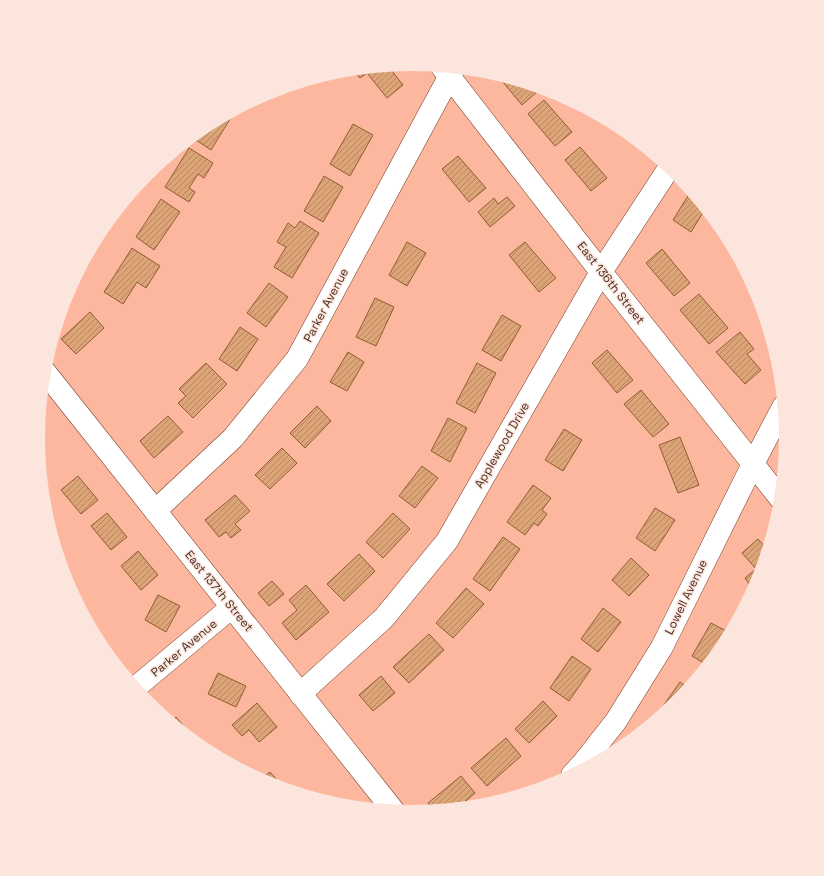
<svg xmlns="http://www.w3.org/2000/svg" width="824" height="876" font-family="'Space Grotesk',sans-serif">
<defs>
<pattern id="building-hatch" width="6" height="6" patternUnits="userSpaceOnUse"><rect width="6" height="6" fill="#dca477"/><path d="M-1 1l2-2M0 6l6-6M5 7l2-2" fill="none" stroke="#b48661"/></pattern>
</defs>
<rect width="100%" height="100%" fill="#fdb79e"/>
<path fill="url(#building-hatch)" stroke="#905d31" d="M388 66 403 85 387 98 367 73 360 78 353 70Z
M497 75 534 86 538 91 522 105Z
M544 100 572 132 555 146 528 114Z
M235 111 211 150 193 138 195 134 204 127Z
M353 124 373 135 350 176 330 164Z
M580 147 607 178 591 191 565 160Z
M189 148 213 163 204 178 198 174 189 188 195 192 189 202 165 187Z
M458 156 486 188 469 202 442 169Z
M324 176 343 187 323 222 304 211Z
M691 191 705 209 691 232 673 220Z
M507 197 515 206 490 227 478 212 494 198 498 204Z
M161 199 180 212 154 250 136 237Z
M300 221 319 233 292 278 274 267 286 247 277 242 288 223 295 228Z
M407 242 426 253 407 286 389 275Z
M525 242 556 278 539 292 509 255Z
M132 248 160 266 146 288 137 282 123 304 104 292Z
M662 249 690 283 674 296 646 263Z
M269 283 288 297 266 327 247 313Z
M699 294 728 328 709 344 680 310Z
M375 298 394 307 376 346 356 337Z
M90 312 104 328 76 354 61 339Z
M502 315 521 326 501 361 482 350Z
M240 327 258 339 237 371 219 359Z
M740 332 754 349 747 354 761 370 745 384 716 352Z
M607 350 633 380 617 393 592 363Z
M348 352 364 362 347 391 330 382Z
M206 363 227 384 193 418 178 403 186 396 179 389Z
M477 363 496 373 475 413 456 403Z
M641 390 669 424 653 437 624 404Z
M317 406 331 421 305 448 290 433Z
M41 412 44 416 40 420Z
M168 416 183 432 154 458 140 441Z
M448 418 467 428 450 462 431 451Z
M564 429 582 440 563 471 545 460Z
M680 437 699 485 678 493 659 445Z
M282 448 297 463 270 489 255 475Z
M422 466 438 478 415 508 399 496Z
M78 476 98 500 81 514 61 490Z
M533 485 551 498 542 510 547 514 538 526 534 523 525 535 507 522Z
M235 495 250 511 235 524 241 530 231 538 226 532 219 537 205 520Z
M655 508 675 520 655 551 636 538Z
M107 513 127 537 111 550 91 526Z
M393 513 410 529 383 558 366 542Z
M503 537 520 549 490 591 473 579Z
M758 539 767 549 757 581 753 589 745 578 756 569 742 553Z
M138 551 158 575 141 590 121 566Z
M359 554 375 571 344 601 327 584Z
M631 558 649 575 629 596 612 580Z
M272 581 284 594 269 606 258 593Z
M306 585 329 612 296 640 282 623 297 610 289 600Z
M466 588 484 604 453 638 436 623Z
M158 595 180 606 166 632 145 620Z
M603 608 621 622 598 652 581 639Z
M711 623 730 633 723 646 707 665 692 656Z
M429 634 444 650 409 683 393 667Z
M104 645 118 662 116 664 102 647Z
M572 656 591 669 569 701 550 688Z
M218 673 246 686 236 707 208 694Z
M381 676 395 693 373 711 359 695Z
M680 682 688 688 676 703 662 714 659 712Z
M543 701 557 716 529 743 515 729Z
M257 703 277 727 259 742 249 730 242 736 232 725Z
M176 717 190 733 188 735 171 722Z
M506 738 521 756 487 786 471 768Z
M270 772 284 788 269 783 261 779Z
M461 776 475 793 458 808 433 810 428 803Z"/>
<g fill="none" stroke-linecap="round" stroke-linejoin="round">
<g stroke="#773b26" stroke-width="23">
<path id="minor" d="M442 67 601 272 780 498
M45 372 393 810
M155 511 233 438 297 359 454 68
M135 688 232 607
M300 694 384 618 447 541 601 272 669 168
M572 775 583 763 616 721 662 647 753 464 783 407"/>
</g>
<use href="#minor" stroke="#fff" stroke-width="22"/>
</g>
<g text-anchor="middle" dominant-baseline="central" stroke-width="3" stroke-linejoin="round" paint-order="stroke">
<g font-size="12" fill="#472c22" stroke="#fce5dd">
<text transform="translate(611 283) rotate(52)">East 136th Street</text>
<text transform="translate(326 305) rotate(-62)">Parker Avenue</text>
<text transform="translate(502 445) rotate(-60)">Applewood Drive</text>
<text transform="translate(219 591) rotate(51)">East 137th Street</text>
<text transform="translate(686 597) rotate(-64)">Lowell Avenue</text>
<text transform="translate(184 648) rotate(-40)">Parker Avenue</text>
</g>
</g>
<path d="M0 0H824V876H0ZM45 438a367 367 0 1 1 734 0a367 367 0 1 1-734 0Z" fill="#fce5dd" fill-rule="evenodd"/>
</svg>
